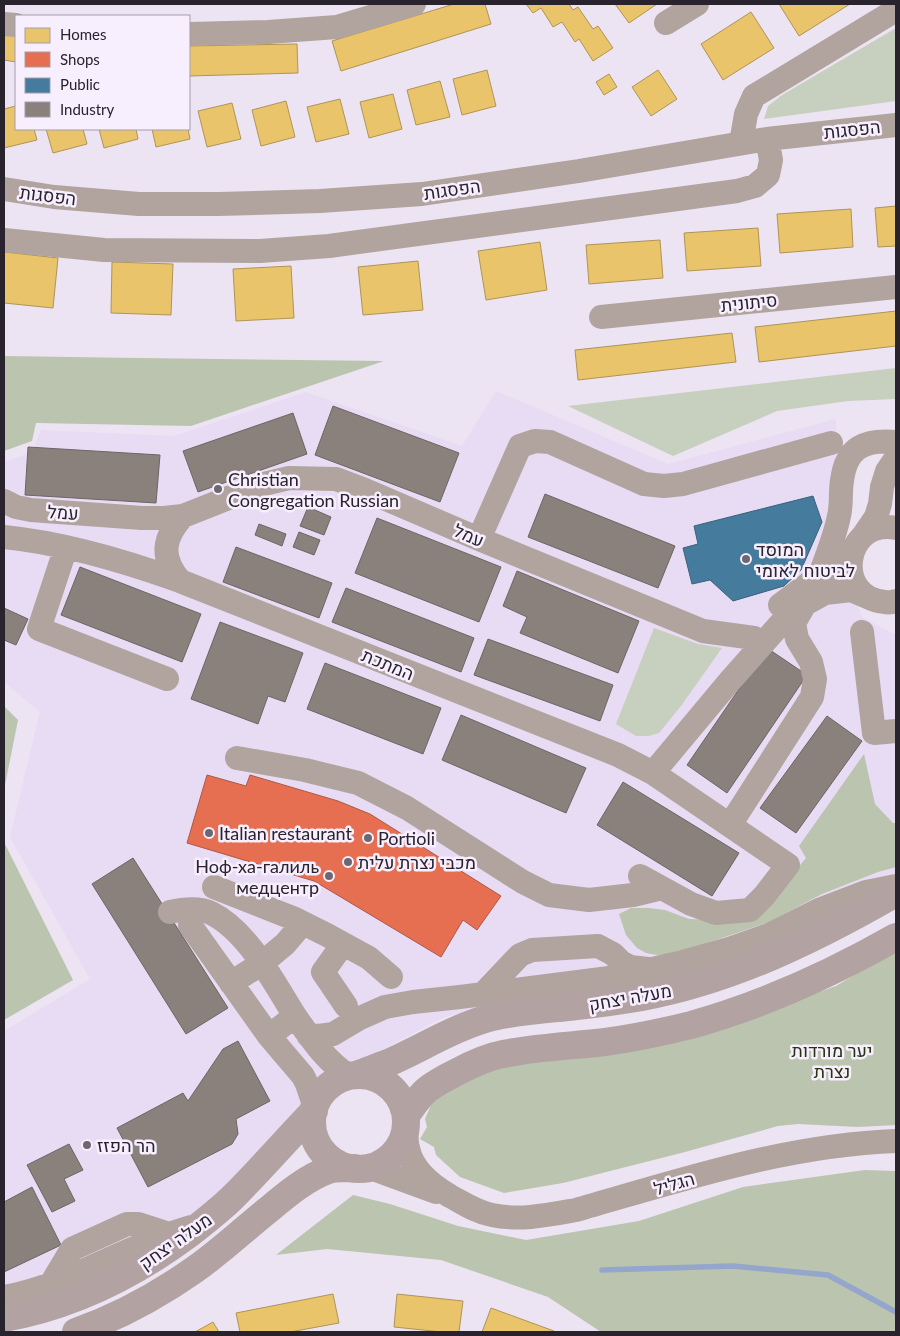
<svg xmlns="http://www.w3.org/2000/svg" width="900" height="1336" font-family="Lato,Heebo,sans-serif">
<rect width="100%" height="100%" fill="#ece4f3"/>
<path fill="#e8dbf4" d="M496 391 668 464 836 419V465L827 537 862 617 896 635V878L736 958 499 1001 442 1018 378 1052 326 1074 303 1103 236 1183 155 1250 4 1312V1031L90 979 10 837 40 712 4 682V462L32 452 41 430 174 436 306 392 462 446Z"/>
<path fill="#c7cfbf" d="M896 28V101L764 119 768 106 782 95Z
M896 368V399L848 401 777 411 673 456 568 406Z
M654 628 698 644 722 648 681 706 659 733 648 736H636L616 724Z"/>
<path fill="#bac4af" d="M4 356 139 358 384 361 191 426 36 423 32 441 4 451Z
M4 706 18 720 4 790Z
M864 754 875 804 893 823H896V867L878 872 822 894 769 922 675 954 663 956 646 953 637 948 626 935 619 914 631 908H649L665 910 689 919 720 920 759 914 806 858 799 846Z
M4 842 73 980 4 1020Z
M896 950V1125L858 1127 798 1124 778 1126 685 1152 563 1183 504 1193 460 1177 436 1155 434 1147 420 1139 427 1127 425 1119 431 1105 453 1083 488 1069 773 1008 836 986Z
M865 1170 896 1171V1332H601L548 1297 441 1260 327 1249 276 1255 353 1195 390 1204 458 1226 526 1240 639 1221 743 1187Z"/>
<path fill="#e9c46a" stroke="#af9457" d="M454 4H485L491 24 341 71 332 41Z
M526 4H569L573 10 578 7 593 29 598 26 613 48 593 61 579 39 575 42 562 22 553 27 541 8 533 13Z
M615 4H657L629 23Z
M779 4H850L799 36Z
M751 12 774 48 723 80 701 44Z
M4 35 16 36V62L4 60Z
M297 44 298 73 189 76V46Z
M487 70 496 106 462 115 453 79Z
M658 70 677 99 651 116 632 87Z
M609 74 617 87 604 95 596 82Z
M440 81 450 117 416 125 407 90Z
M393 94 402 129 369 138 360 102Z
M340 99 349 134 316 142 307 107Z
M286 101 295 137 261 146 252 110Z
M232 103 241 139 207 147 198 111Z
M16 106V129H34L37 140 4 148V109Z
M46 129H83L87 144 53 153Z
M99 129H136L138 139 104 148Z
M152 129H188L190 139 156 147Z
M896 206V246L878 247 875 208Z
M851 209 853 247 780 253 777 214Z
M758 228 761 266 687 271 684 233Z
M660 240 663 278 589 284 586 245Z
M540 242 547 290 486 300 478 251Z
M4 252 58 258 53 308 4 303Z
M418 261 423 310 363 315 358 267Z
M112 262 173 264 171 315 111 313Z
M291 266 294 318 236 321 233 269Z
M896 311V346L759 362 755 327Z
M732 333 736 362 578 380 575 350Z
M333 1294 339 1323 290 1332H240L236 1313Z
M397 1294 463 1301 459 1332H442L394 1327Z
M491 1308 554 1331V1332H482Z
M213 1322 219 1332H195Z"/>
<path fill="#e76f51" stroke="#ae5846" d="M207 775 246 786 250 775 338 801 370 814 501 896 477 930 463 920 441 957 314 881 187 843Z"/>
<path fill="#457b9d" stroke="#3c617b" d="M813 496 822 522 801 570 784 586 733 601 710 580 692 584 683 548 698 544 694 526Z"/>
<path fill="#8a817c" stroke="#6d6564" d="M333 406 459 453 440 502 315 455Z
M293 413 307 454 198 492 183 451Z
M28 447 160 455 156 503 25 495Z
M545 494 675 546 658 588 528 537Z
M308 507 331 517 324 535 300 526Z
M377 518 501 567 479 622 355 573Z
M259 524 286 534 282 546 255 535Z
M299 532 320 540 314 555 293 547Z
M236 547 332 583 319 618 223 582Z
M80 567 201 614 182 662 61 615Z
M517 571 639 621 618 673 520 633 527 617 503 606Z
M346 588 474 638 461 672 332 622Z
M4 608 28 619 16 645 4 640Z
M220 622 303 653 285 702 268 696 258 724 191 699Z
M488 639 613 685 600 721 474 675Z
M767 648 807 675 727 793 687 765Z
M325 663 441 708 423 754 307 709Z
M461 715 586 768 566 813 442 760Z
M827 716 862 741 796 833 760 808Z
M623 782 739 853 712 896 597 825Z
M133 858 228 1008 186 1034 92 884Z
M238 1041 270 1101 236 1119 238 1134 232 1144 148 1187 117 1128 183 1093 188 1101 223 1049Z
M69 1144 83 1170 64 1179 75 1201 52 1212 27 1165Z
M32 1187 61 1245 4 1272V1202Z"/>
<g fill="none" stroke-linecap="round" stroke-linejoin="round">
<path stroke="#94a6cb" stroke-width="5.5" d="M602 1270 733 1266 828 1275 896 1312"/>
<path stroke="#b1a39e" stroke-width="24" d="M666 23 697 4
M4 24 16 25
M189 34 268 32 337 27 414 4
M741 143 746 114 754 96 896 10
M4 189 54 197 139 204H218L320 201 422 194 579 171 767 139 896 125
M4 240 104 250 260 251 329 246 737 191 755 186 768 175 771 160 767 139
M601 317 896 287
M4 501 16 507 31 510 142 518H164L183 516 264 484 289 478 336 479 365 490 479 539 703 631 754 638
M896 528C843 518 833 598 885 602 888 603 893 602 896 601
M863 536 876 517 880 504 882 487 887 471 896 458
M4 537C64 543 122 560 180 581L618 755 653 773 788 865 764 896 750 910 716 913 691 904 640 876
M479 539 520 446 535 441 550 442 644 484 664 486 683 484 831 443
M66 547 39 629 167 679
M820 575C827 555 835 536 839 516 842 504 840 492 842 481 846 447 865 439 896 442
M180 581C160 557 163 538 183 516
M780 605 820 575 839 566 851 557
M862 632 874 733 896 731
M237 758 305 770 358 783 407 808 523 882 549 895 589 900 633 895 662 888
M653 773 729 682 783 621 805 604 825 593 851 590 872 599
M730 825 812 697 815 679 811 662 797 639 794 623 805 604
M214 887 295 919 327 935 369 958 391 977
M170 912C183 909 199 907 211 913 248 931 274 983 295 1016
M190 925 269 1036
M343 944 323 972 346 1006
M231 983 261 964 285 944 303 923
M483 994 520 955 532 950 598 946 613 954 621 962 630 967 648 969
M308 1035 319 1036 333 1034 360 1018 385 1007 413 1002 460 997 617 977 679 963 729 949 769 935 819 910 866 892 896 886
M315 1107 307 1084 303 1076 269 1036 295 1016C312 1040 325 1060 349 1076
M406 1129C407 1135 406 1142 408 1148 412 1170 431 1185 450 1196 463 1203 476 1212 492 1215 520 1221 548 1215 576 1210 681 1180 786 1145 896 1141
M364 1168 376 1170 436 1192
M51 1284 72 1249 127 1224H138L169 1234
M4 1297C60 1287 109 1256 162 1237 171 1233 181 1230 191 1227"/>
<path stroke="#b2a3a2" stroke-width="28" d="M356 1075C367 1071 377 1067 388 1063 422 1048 455 1027 492 1017 514 1012 537 1010 559 1008 587 1005 614 1002 642 997 733 980 816 939 896 893
M312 1122a47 47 0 1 1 94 0a47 47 0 1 1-94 0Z
M406 1115C413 1106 419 1096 428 1089 437 1082 447 1077 457 1072 472 1064 487 1057 503 1054 537 1047 571 1046 605 1042 634 1038 663 1032 691 1025 763 1005 831 974 896 937
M4 1318C72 1306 134 1275 189 1234 204 1222 220 1210 233 1197 261 1169 287 1139 314 1111
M76 1332C118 1317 157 1296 194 1270 220 1252 243 1230 268 1210 286 1195 306 1178 328 1170 336 1167 347 1169 355 1168"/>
</g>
<g fill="#6d6772" stroke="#f7eefe" stroke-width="2">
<circle cx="218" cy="489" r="5"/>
<circle cx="746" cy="559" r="5"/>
<circle cx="209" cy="833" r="5"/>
<circle cx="368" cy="838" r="5"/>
<circle cx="348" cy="862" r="5"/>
<circle cx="329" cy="876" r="5"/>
<circle cx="87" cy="1145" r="5"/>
</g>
<g text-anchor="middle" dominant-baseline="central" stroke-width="5" stroke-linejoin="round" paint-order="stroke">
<g font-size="18" fill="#28232c" stroke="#f7eefe">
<text transform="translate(852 129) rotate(-6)">הפסגות</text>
<text transform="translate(452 189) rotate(-8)">הפסגות</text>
<text transform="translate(48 195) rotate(7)">הפסגות</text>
<text transform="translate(749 302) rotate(-6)">סיתונית</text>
<text transform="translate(63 512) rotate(4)">עמל</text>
<text transform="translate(469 535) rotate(23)">עמל</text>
<text transform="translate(388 664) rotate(22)">המתכת</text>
<text transform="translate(630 997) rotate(-10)">מעלה יצחק</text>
<text transform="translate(674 1183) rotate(-16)">הגליל</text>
<text transform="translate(175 1241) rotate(-35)">מעלה יצחק</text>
</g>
<g font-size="18" fill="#28232c" stroke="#f7eefe" text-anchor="start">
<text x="228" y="479">Christian<tspan x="228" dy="21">Congregation Russian</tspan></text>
<text x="756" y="549">המוסד<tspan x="756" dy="21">לביטוח לאומי</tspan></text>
<text x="219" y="833">Italian restaurant</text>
<text x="378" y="838">Portioli</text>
<text x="358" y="862">מכבי נצרת עלית</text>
<text x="319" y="866" text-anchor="end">Ноф-ха-галиль<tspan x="319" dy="21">медцентр</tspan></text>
<text x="97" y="1145">הר הפזז</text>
</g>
<g font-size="18" fill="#24350e" stroke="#f7eefe">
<text x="832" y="1050">יער מורדות<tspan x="832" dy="21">נצרת</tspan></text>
</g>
</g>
<rect width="900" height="1336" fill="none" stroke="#28232c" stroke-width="10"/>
<rect x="15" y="15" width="175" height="115" fill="#f7eefe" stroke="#a49daa"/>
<rect x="25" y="28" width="25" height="15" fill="#e9c46a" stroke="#a49daa"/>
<text x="60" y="40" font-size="15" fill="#28232c">Homes</text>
<rect x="25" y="52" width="25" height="15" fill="#e76f51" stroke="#a49daa"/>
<text x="60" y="65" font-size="15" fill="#28232c">Shops</text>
<rect x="25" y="78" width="25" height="15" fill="#457b9d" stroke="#a49daa"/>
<text x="60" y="90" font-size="15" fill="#28232c">Public</text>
<rect x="25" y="102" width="25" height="15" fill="#8a817c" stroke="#a49daa"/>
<text x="60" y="115" font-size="15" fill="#28232c">Industry</text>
</svg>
